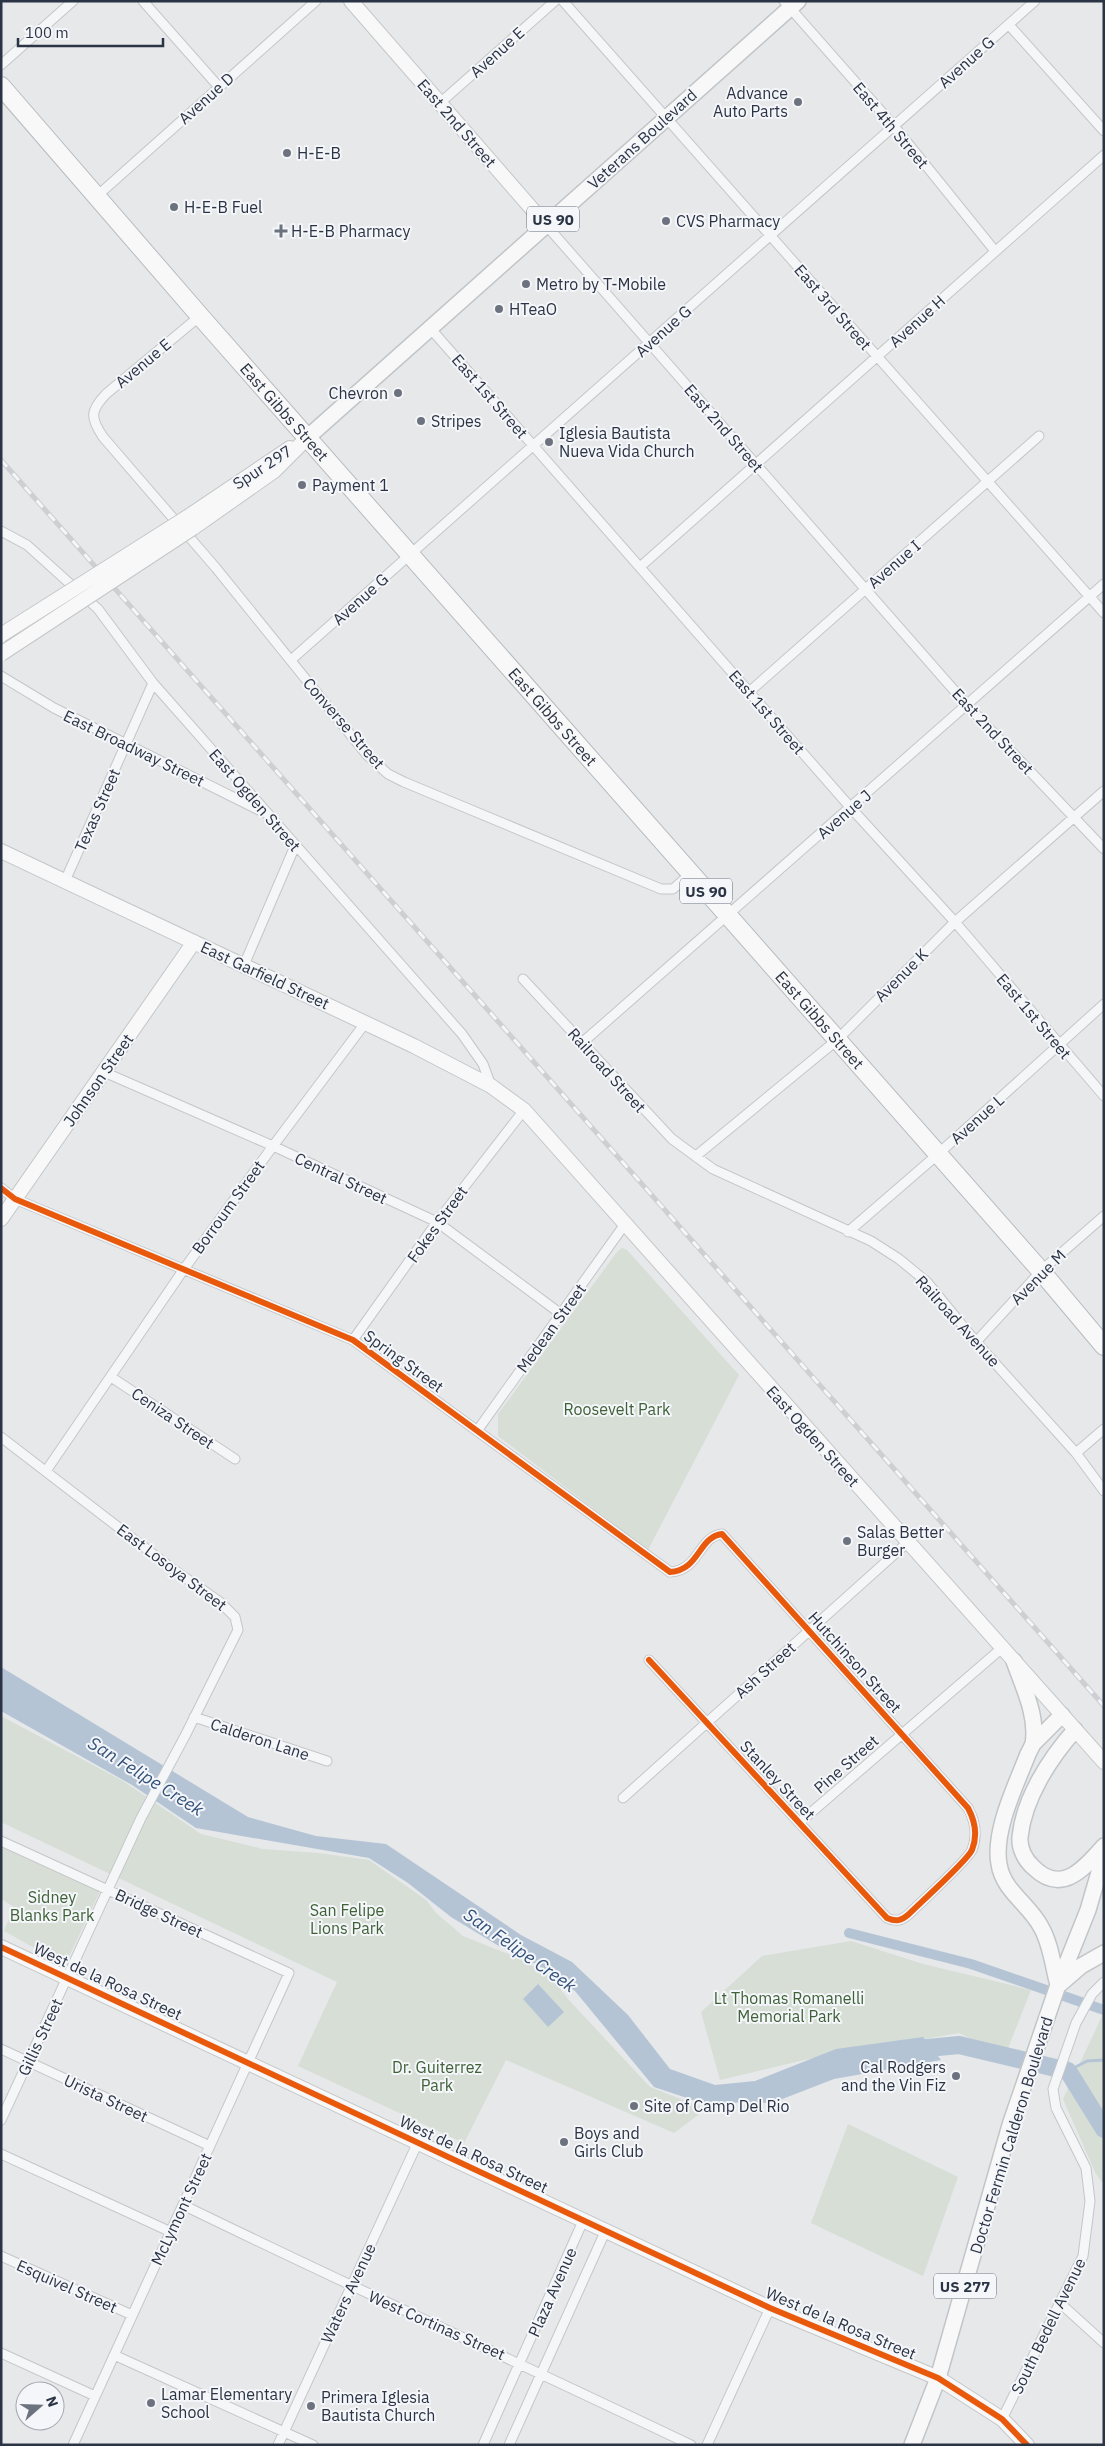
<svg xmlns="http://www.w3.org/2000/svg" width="1105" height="2446" font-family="'IBM Plex Sans',sans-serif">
<rect width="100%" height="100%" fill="#e6e8ea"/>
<path fill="#d6ded6" d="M622 1248 627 1250 739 1375 648 1550 498 1436V1414L617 1252Z
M1 1716 123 1781 201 1834 263 1849 318 1853 369 1860 426 1900 436 1913 463 1936 521 1959 551 1977 568 1999 650 2087 706 2109 674 2133 506 2060 464 2143 298 2066 337 1982 1 1822Z
M1 1846 102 1887 65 1965 4 1931 14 1907 1 1899Z
M851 1941 923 1964 1031 1990 1005 2056 959 2033 804 2060 720 2080 701 2012 762 1956Z
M1104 2012V2185L1096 2174 1063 2099Z
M848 2124 958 2177 923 2276 811 2223Z"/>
<path fill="#b4c4d5" d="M1 1667 248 1817 316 1836 386 1844 521 1935 572 1962 628 2015 670 2069 715 2085 755 2081 836 2049 923 2037 941 2060 834 2079 772 2103 699 2102 654 2087 575 1991 538 1965 497 1945 451 1917 408 1883 369 1858 196 1828 132 1785 1 1711Z
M538 1984 564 2012 548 2027 523 1999Z"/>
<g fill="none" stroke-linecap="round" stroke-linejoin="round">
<path stroke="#b4c4d5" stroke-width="3" d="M1068 2071 1087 2061 1104 2060"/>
<path stroke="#b4c4d5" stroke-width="10" d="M849 1933 971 1964 1104 2010"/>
<path stroke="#b4c4d5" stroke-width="18" d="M907 2050 959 2045 1068 2071 1104 2129"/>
<g stroke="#c4c6c8" stroke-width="11">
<path id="street" d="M143 1 219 87
M563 1 1104 613
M784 1 894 126 995 251
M1009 25 1104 131
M1 65 73 1
M440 103 555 1
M97 196 316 1
M546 225 967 705 1104 849
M200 316 106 394C90 411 90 417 103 437L216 568 367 755 388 774 404 782 661 889H673L690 874
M430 328 851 808 955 922 1104 1096
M1 531 27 545 98 609 153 683 462 1034 483 1064 491 1086
M640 567 1104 155
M291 660 1035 1
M1 676 54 708 265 813
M749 692 1039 436
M65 881 153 683
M244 965 295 846
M523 979 672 1139 713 1169 871 1241 899 1259 927 1282 976 1342 1076 1453 1104 1491
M583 1042 1104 584
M104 1072 273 1146 437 1222 561 1314
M696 1156 837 1040 955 922 1104 791
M1 1188 15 1199 353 1340 670 1572C700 1570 698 1537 722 1534L968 1808C975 1821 978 1835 972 1850 967 1861 921 1902 909 1914 901 1921 896 1922 887 1918L649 1660
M848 1232 937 1155 1104 1004
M353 1340 437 1222 524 1110
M976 1342 1041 1271 1104 1216
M111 1377 235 1459
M477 1431 625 1224
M1 1437 170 1567 220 1602 235 1617 238 1630 186 1734 141 1818 1 2120
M1076 1453 1104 1429
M46 1471 184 1269 273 1146 366 1022
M194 1717 327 1761
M623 1798 908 1542
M799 1823 1002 1648
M1 1841 289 1973 73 2445
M1 2049 210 2146
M1 2154 171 2232
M183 2205C351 2287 522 2364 691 2445
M1 2256 132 2315
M1060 2303 1104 2343
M1 2353 95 2396
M114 2355 313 2445
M1002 2419 1083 2256 1090 2201 1086 2168 1056 2108 1053 2089 1076 2023 1092 1994 1104 1982
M278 2445 418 2142
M483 2445 583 2221
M509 2445 605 2232
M707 2445 770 2308"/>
</g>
<g stroke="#c4c6c8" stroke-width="16">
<path id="secondary" d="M351 1 546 225
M186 518 290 448
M193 528 274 471 308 437
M1 851 414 1046 491 1086 524 1110 1104 1762
M1 1219 194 942
M1 1947 770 2308 938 2378 1002 2419 1027 2445"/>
</g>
<g stroke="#c2c5c8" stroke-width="18">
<path id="primary" d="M308 437 798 1
M1014 1661C1023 1687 1038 1716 1033 1744
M1075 1730C1050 1758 1024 1798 1020 1837 1019 1848 1025 1860 1033 1867 1062 1896 1084 1868 1104 1846
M1058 1985C1053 1967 1051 1944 1041 1927 1029 1904 1003 1891 999 1864 993 1831 1016 1785 1028 1754L1033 1744 1062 1715
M1059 1985 1081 1966 1104 1953
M912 2445 938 2378 1010 2125 1058 1985 1088 1910 1104 1855"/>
</g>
<g stroke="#b8bbbf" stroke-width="20">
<g id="highway">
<path id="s1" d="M1 86 200 316 1041 1271 1104 1346"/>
</g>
</g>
<use href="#street" stroke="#f5f6f7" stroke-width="9"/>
<use href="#secondary" stroke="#f8f8f8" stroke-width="14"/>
<use href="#primary" stroke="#f8f8f8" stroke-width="15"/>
<use href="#highway" stroke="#f8f8f8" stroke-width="18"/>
<g stroke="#cecfd2" stroke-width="5">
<path id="rail" d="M1 460 1104 1706"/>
</g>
<use href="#rail" stroke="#f4f6f9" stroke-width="3" stroke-dasharray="9" stroke-linecap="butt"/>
<g stroke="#c4c6c8" stroke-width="16" stroke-linecap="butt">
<path id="secondary-bridge" d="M1 635 186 518
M1 654 193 528"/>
</g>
<use href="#secondary-bridge" stroke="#f8f8f8" stroke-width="14"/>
<g stroke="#f4f6f9" stroke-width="9">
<path id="cycleway" d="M1 1188 15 1199 353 1340 670 1572C700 1570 698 1537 722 1534L968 1808C975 1821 978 1835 972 1850 967 1861 921 1902 909 1914 901 1921 896 1922 887 1918L649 1660
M1 1947 770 2308 938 2378 1002 2419 1027 2445"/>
</g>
<use href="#cycleway" stroke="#e8590c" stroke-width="6"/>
</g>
<g fill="#6c737f" stroke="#f4f6f9" stroke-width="2">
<circle cx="798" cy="102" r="5"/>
<circle cx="287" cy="153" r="5"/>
<circle cx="174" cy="207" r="5"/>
<circle cx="666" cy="221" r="5"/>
<path d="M278.5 223.5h5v5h5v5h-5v5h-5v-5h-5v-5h5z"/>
<circle cx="526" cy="284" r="5"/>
<circle cx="499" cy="309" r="5"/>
<circle cx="398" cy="393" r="5"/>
<circle cx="421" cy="421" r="5"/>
<circle cx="549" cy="442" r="5"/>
<circle cx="302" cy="485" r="5"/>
<circle cx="847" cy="1541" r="5"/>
<circle cx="956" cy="2076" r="5"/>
<circle cx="634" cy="2106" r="5"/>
<circle cx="564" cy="2142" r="5"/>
<circle cx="151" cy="2403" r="5"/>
<circle cx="311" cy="2406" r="5"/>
</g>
<g text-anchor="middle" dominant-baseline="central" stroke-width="4" stroke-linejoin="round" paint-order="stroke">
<g fill="#f4f6f9" stroke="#676e7b" stroke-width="1">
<rect x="527" y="206.5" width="52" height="25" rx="4"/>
<rect x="680" y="878.5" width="52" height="25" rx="4"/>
<rect x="934" y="2273.5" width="62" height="25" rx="4"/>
</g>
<g font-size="15" font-weight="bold" fill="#2b3445">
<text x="553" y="219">US 90</text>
<text x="706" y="891">US 90</text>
<text x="965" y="2286">US 277</text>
</g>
<g font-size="16" fill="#2b3445" stroke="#f4f6f9">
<text transform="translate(497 52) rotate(-42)">Avenue E</text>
<text transform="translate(966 62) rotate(-42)">Avenue G</text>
<text transform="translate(206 98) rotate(-42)">Avenue D</text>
<text transform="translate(457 123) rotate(49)">East 2nd Street</text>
<text transform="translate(891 125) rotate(50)">East 4th Street</text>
<text transform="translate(642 139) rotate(-42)">Veterans Boulevard</text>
<text transform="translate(833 307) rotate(49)">East 3rd Street</text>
<text transform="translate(917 321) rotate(-42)">Avenue H</text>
<text transform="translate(663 331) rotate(-42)">Avenue G</text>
<text transform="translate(143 363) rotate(-40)">Avenue E</text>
<text transform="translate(490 396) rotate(49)">East 1st Street</text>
<text stroke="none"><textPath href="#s1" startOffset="432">East Gibbs Street</textPath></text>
<text transform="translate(724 428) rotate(49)">East 2nd Street</text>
<text transform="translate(262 467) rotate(-33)">Spur 297</text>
<text transform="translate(894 564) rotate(-41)">Avenue I</text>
<text transform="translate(360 599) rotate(-42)">Avenue G</text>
<text transform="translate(767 712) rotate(49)">East 1st Street</text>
<text stroke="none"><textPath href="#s1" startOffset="838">East Gibbs Street</textPath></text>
<text transform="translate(344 723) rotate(49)">Converse Street</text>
<text transform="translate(993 731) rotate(47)">East 2nd Street</text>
<text transform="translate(134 748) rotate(26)">East Broadway Street</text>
<text transform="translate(255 800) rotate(49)">East Ogden Street</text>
<text transform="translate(97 810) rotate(-66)">Texas Street</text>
<text transform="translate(844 814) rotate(-41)">Avenue J</text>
<text transform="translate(265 975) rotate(25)">East Garfield Street</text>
<text transform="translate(901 975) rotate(-45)">Avenue K</text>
<text transform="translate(1034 1016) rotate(50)">East 1st Street</text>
<text stroke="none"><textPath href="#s1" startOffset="1242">East Gibbs Street</textPath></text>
<text transform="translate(607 1070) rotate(48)">Railroad Street</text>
<text transform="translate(98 1080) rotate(-55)">Johnson Street</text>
<text transform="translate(977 1119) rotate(-42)">Avenue L</text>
<text transform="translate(341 1178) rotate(25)">Central Street</text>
<text transform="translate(228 1207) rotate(-54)">Borroum Street</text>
<text transform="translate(437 1224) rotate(-54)">Fokes Street</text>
<text transform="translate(1038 1277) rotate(-45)">Avenue M</text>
<text transform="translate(958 1321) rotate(48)">Railroad Avenue</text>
<text transform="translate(551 1328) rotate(-54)">Medean Street</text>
<text transform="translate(404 1361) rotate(36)">Spring Street</text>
<text transform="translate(173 1418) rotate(34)">Ceniza Street</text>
<text transform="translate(813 1436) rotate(48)">East Ogden Street</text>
<text transform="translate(172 1567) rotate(37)">East Losoya Street</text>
<text transform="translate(855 1662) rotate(48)">Hutchinson Street</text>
<text transform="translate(765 1670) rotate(-42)">Ash Street</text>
<text transform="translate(260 1739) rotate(18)">Calderon Lane</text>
<text transform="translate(846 1764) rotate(-41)">Pine Street</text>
<text transform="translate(778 1780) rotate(47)">Stanley Street</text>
<text transform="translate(159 1913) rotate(25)">Bridge Street</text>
<text transform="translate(108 1981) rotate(25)">West de la Rosa Street</text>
<text transform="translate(40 2037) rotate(-65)">Gillis Street</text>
<text transform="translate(106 2098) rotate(25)">Urista Street</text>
<text transform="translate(1011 2135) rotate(-73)">Doctor Fermin Calderon Boulevard</text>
<text transform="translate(474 2154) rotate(25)">West de la Rosa Street</text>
<text transform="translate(181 2209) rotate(-65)">McLymont Street</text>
<text transform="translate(67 2286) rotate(24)">Esquivel Street</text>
<text transform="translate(552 2292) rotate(-66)">Plaza Avenue</text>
<text transform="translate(348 2293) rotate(-65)">Waters Avenue</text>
<text transform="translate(841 2323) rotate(23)">West de la Rosa Street</text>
<text transform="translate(437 2325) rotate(24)">West Cortinas Street</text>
<text transform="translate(1048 2326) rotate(-64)">South Bedell Avenue</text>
</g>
<g font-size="16" fill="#2b3445" stroke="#f4f6f9" text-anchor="start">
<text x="788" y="93" text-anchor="end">Advance<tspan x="788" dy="18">Auto Parts</tspan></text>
<text x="297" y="153">H-E-B</text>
<text x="184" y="207">H-E-B Fuel</text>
<text x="676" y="221">CVS Pharmacy</text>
<text x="291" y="231">H-E-B Pharmacy</text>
<text x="536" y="284">Metro by T-Mobile</text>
<text x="509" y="309">HTeaO</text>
<text x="388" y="393" text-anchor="end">Chevron</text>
<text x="431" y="421">Stripes</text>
<text x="559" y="433">Iglesia Bautista<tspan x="559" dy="18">Nueva Vida Church</tspan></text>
<text x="312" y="485">Payment 1</text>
<text x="857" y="1532">Salas Better<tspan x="857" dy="18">Burger</tspan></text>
<text x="946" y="2067" text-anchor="end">Cal Rodgers<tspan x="946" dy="18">and the Vin Fiz</tspan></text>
<text x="644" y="2106">Site of Camp Del Rio</text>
<text x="574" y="2133">Boys and<tspan x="574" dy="18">Girls Club</tspan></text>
<text x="161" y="2394">Lamar Elementary<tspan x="161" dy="18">School</tspan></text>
<text x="321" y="2397">Primera Iglesia<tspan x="321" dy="18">Bautista Church</tspan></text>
</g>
<g font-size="16" fill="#3f6138" stroke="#f4f6f9">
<text x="617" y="1409">Roosevelt Park</text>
<text x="52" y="1897">Sidney<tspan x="52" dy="18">Blanks Park</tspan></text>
<text x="347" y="1910">San Felipe<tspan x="347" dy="18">Lions Park</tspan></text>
<text x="789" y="1998">Lt Thomas Romanelli<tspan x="789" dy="18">Memorial Park</tspan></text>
<text x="437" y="2067">Dr. Guiterrez<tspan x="437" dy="18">Park</tspan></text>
</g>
<g font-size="18" font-style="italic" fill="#34527a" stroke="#f4f6f9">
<text transform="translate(146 1776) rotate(32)">San Felipe Creek</text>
<text transform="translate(520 1950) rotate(35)">San Felipe Creek</text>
</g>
</g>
<rect width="1105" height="2446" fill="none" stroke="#2b3445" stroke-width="5"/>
<g transform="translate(40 2406) rotate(70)"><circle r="24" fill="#f4f6f9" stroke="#a4a8b1"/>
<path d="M0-4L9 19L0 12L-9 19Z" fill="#6c737f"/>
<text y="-8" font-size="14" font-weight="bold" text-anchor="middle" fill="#2b3445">N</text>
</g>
<path d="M18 38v8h145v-8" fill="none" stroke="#2b3445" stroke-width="2.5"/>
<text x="25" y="38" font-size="15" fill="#2b3445" stroke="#f4f6f9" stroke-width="4" paint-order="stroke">100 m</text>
</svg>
